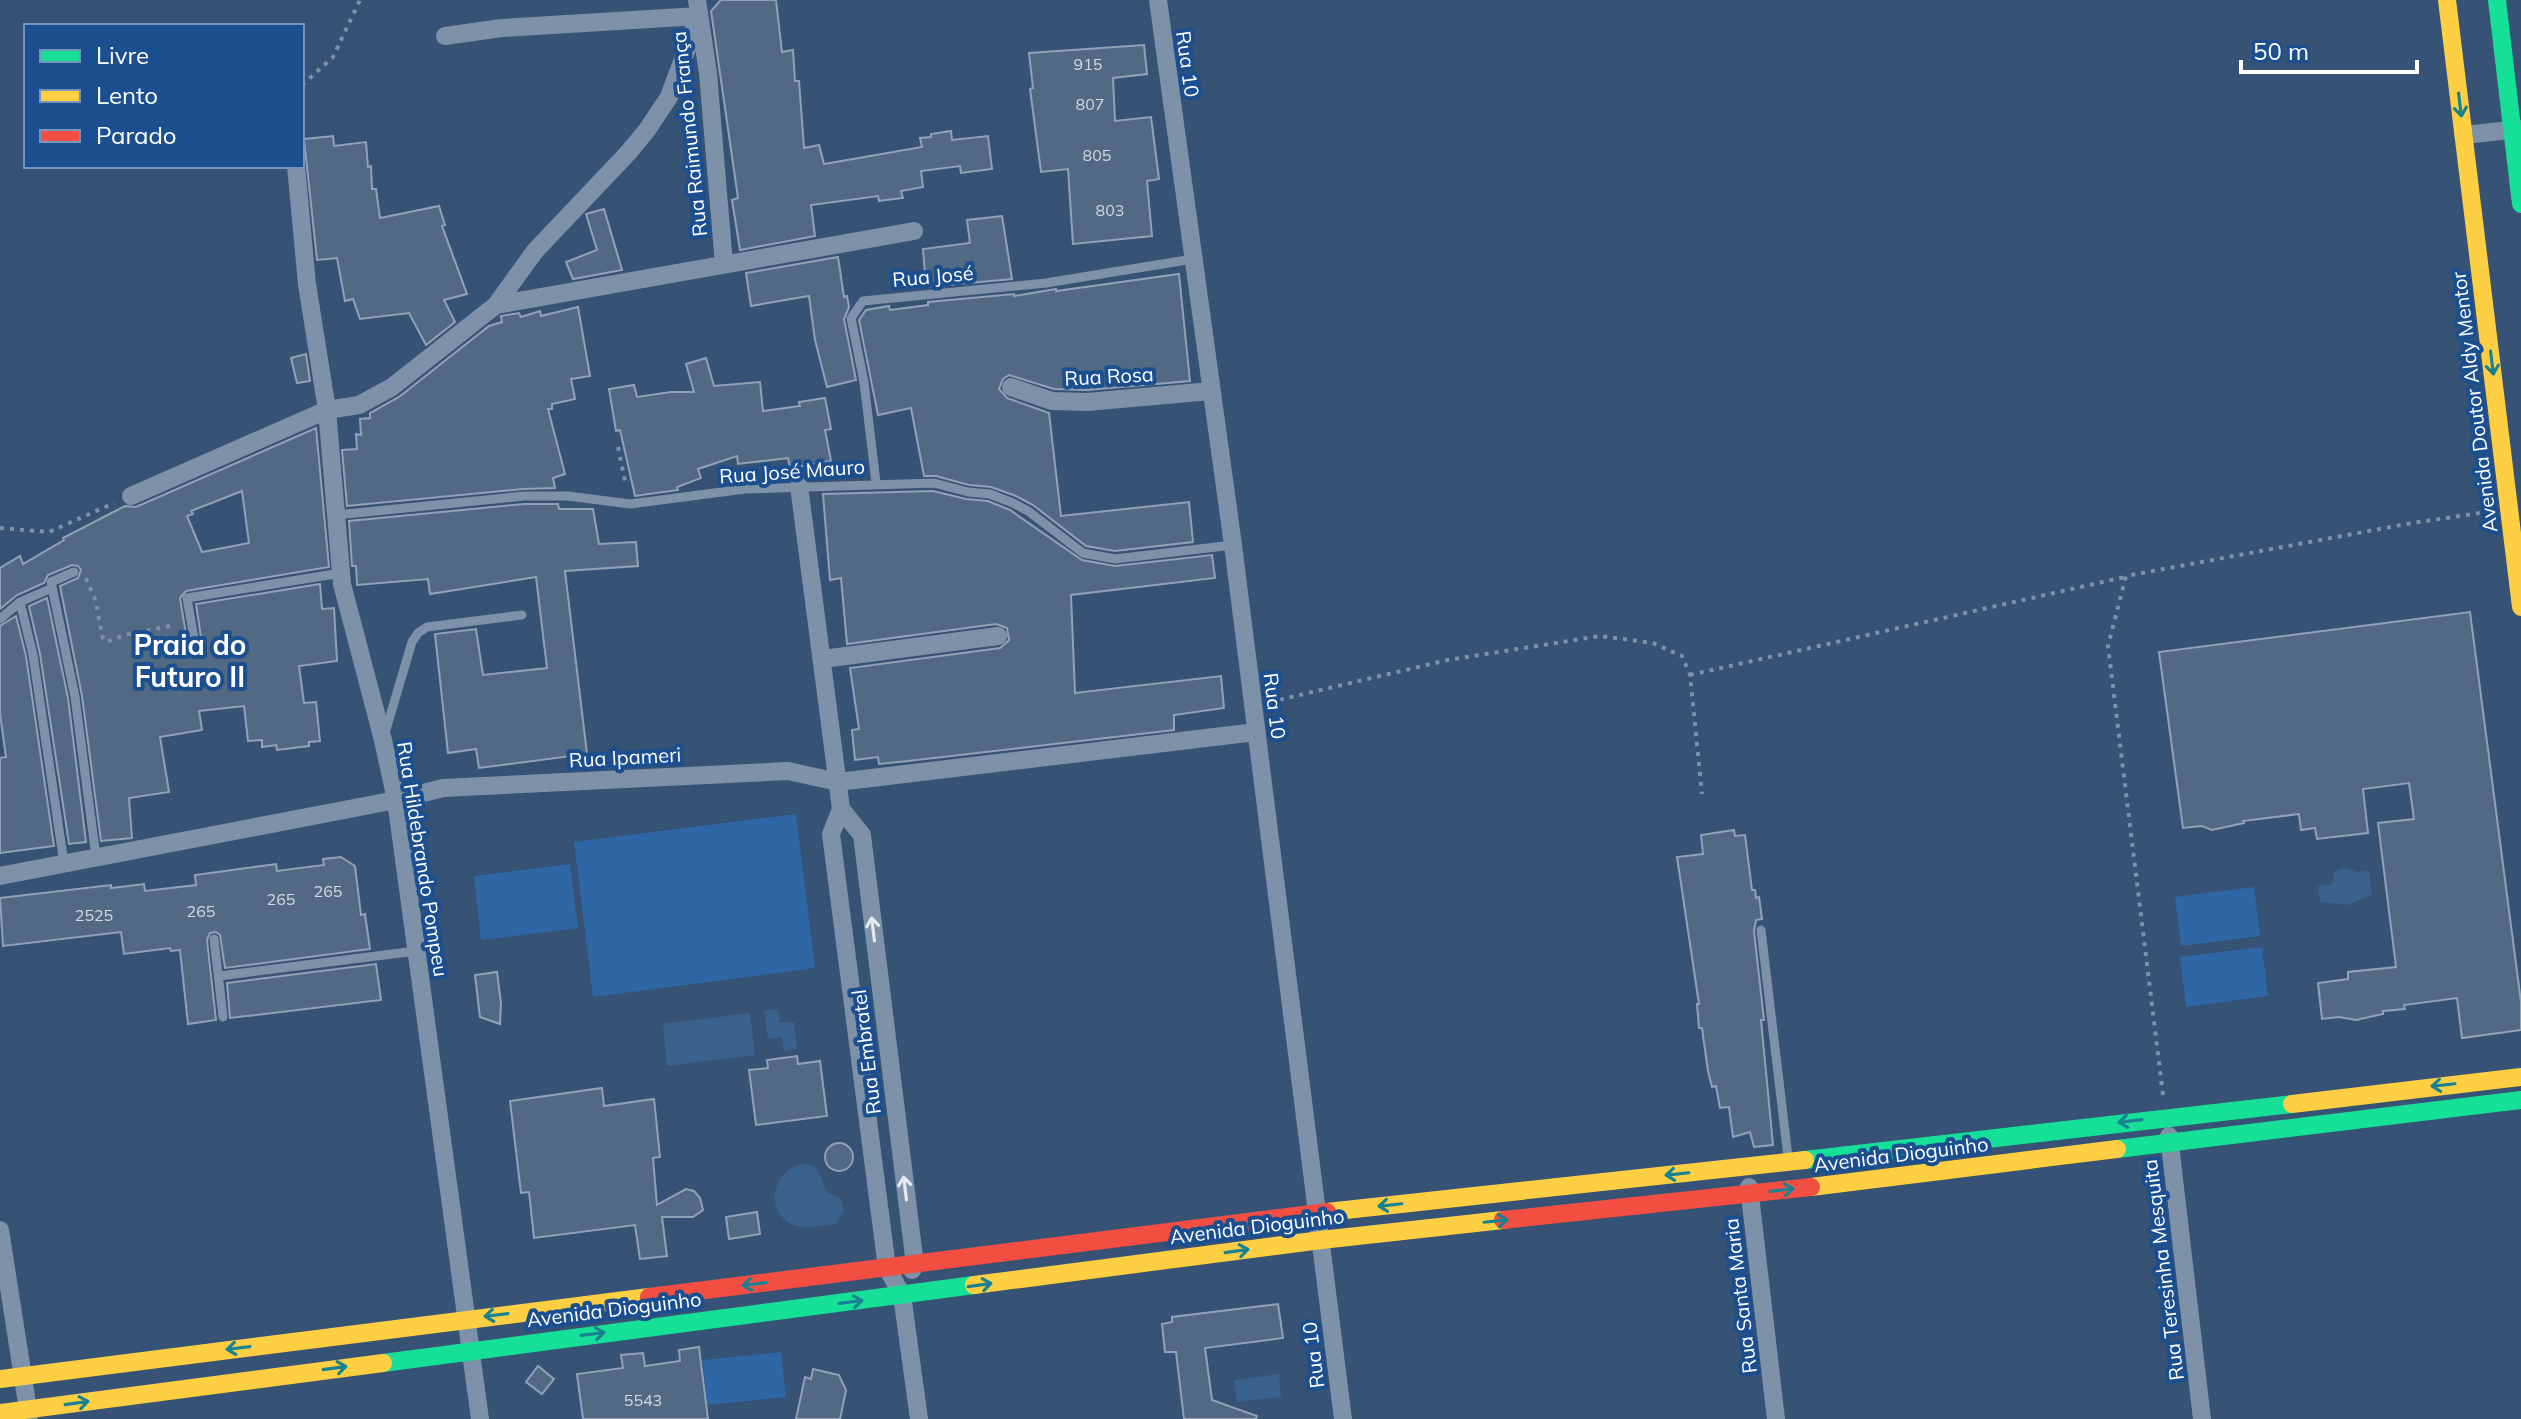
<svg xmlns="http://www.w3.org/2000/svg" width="2521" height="1419" font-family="Mulish,sans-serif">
<rect width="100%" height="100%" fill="#365274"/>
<path fill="#2f66a5" d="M796 814 815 968 593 997 574 842Z
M570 864 578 928 481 940 474 876Z
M2254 887 2260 936 2181 946 2175 897Z
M2262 947 2268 996 2186 1007 2180 957Z
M781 1352 786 1397 707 1405 703 1360Z"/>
<path fill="#3b618d" d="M2347 868 2357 872 2369 870 2372 895 2347 905 2320 902 2318 886 2330 885 2333 882 2334 871Z
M778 1009 780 1023 794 1022 797 1049 784 1051 782 1037 768 1039 764 1011Z
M750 1013 755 1055 667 1066 663 1024Z
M809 1164C822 1171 821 1178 826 1191L841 1199 844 1211 836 1224C824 1225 809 1229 798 1226 760 1216 772 1163 809 1164Z
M1279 1374 1281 1397 1237 1402 1234 1380Z"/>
<path fill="#526984" stroke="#92a2b6" stroke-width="2" fill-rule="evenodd" d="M721 0H776L782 52 793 50 795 81H799L804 148 819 145 824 164 922 147 920 138 931 137V134L951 131 952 140 988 136 992 169 961 173 960 166 921 171 923 187 901 191 903 198 879 201 878 196 811 205 815 236 740 250 732 200 738 198 711 11Z
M1144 45 1147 74 1113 78 1115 121 1151 117 1159 179 1147 181 1152 236 1073 244 1068 169 1041 172 1030 89 1033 88 1029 53Z
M333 136 334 146 366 142 368 167 371 166 372 189H376L380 218 439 206 445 225 442 226 467 294 444 300 455 322 426 345 409 313 360 319 353 299 345 301 337 258 317 260 304 139Z
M604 209 622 270 573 279 566 262 597 250 586 214Z
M1002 216 1012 279 926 287 923 249 970 243 967 220Z
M838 257 844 297 847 296 849 307 844 319 856 380 827 387 815 340 809 296 751 306 746 273Z
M1179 274 1190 381 1087 390 1054 389 1009 375 1003 379 999 389 1007 398 1049 413 1061 516 1189 502 1193 542 1115 551 1086 546 1033 505 1016 496 991 487 969 485 936 476H924L911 408 878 415 859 320 866 310 889 306 890 310 928 305V302L1014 294V296L1056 289V291Z
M578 307 590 376 571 379 575 399 552 404V409H548L565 474 553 478 555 488 523 489 347 506 342 450 357 449 356 434 361 435 360 419 370 418V413L399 397 489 326 502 322 501 316 519 313 521 317 540 311 541 316Z
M306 354 310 381 297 383 291 358Z
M706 358 714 386 760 382 763 411 800 406 799 402 825 398 831 429 825 430 831 461 790 468 788 458 738 464 737 456 698 469 701 478 677 487 678 490 635 496 620 430 616 431 609 389 634 385 637 397 671 392H694L686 364Z
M316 428 329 567 186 591 180 598 188 646 196 651 200 649 202 644 196 604 320 584 322 609 334 608 337 661 299 666 304 703 316 702 320 741 309 742V746L277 750 276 745 262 747V740L248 741 244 706 199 711 202 730 160 737 169 792 129 798 132 838 101 841 82 696 60 586 78 578 81 570 78 566 72 565 48 575 44 583 17 595 0 609V568L20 556 23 564 64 540 63 538 125 506 136 507ZM242 491 249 543 202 552 187 516 193 514 191 511Z
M933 491 966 499 988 501 1010 510 1082 560 1115 566 1212 555 1215 578 1071 595 1075 693 1221 676 1224 708 1174 715V730L908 761 879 764 878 757 855 760 852 730 859 729 850 668 1000 648 1009 640 1007 628 996 624 847 644 841 578 830 580 823 494Z
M524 504H558L559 509H593L599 544 636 542 638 566 565 571 587 754 479 768 476 749 448 753 435 634 476 629 483 675 547 668 536 577 430 594 428 579 357 585 356 566H352L349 521Z
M47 598 68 698 86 842 69 844 40 654 29 606Z
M2470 612 2521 1002V1030L2462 1038 2457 998 2404 1005 2405 1009 2383 1011V1014L2356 1020 2339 1017 2322 1019 2318 983 2348 979V972L2396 967 2378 823 2414 819 2409 783 2363 789 2368 833 2317 839 2315 828 2301 830 2299 814 2243 821 2244 823 2212 830 2202 826 2183 828 2159 652Z
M16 616 26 656 54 846 0 853V758L6 757 0 714V626Z
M1734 830 1735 836 1745 835 1752 890H1755L1756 898 1759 897 1762 919 1756 920 1754 931 1764 1020H1761L1773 1145 1754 1147 1750 1132 1733 1137 1729 1107 1720 1108 1716 1086 1712 1087 1708 1071 1702 1028H1699L1697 1004H1699L1677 857 1703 854 1701 835Z
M341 857 355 866 361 915 365 914 370 949 225 968 220 935 216 932 210 933 207 940 216 1020 188 1024 180 950 171 951 170 948 124 954 121 932 3 946 0 898 111 885V888L144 884 145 891 196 885 195 875 276 864 277 871 324 865 323 859Z
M376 964 381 1000 230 1018 227 983Z
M497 972 501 1003 500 1024 480 1017 475 975Z
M797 1056 798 1064 820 1061 827 1116 756 1125 749 1070 768 1068 767 1060Z
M602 1088 604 1106 654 1099 660 1157 653 1158 657 1205 686 1189 694 1191 700 1198 703 1210 693 1217H662L667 1256 640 1259 635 1225 534 1238 529 1192 521 1193 510 1101Z
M825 1157a14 14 0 1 1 28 0a14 14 0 1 1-28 0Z
M757 1212 760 1234 729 1239 726 1217Z
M1278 1304 1283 1338 1205 1348 1212 1400 1257 1416 1256 1419H1184L1176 1352H1165L1162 1324 1172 1322V1317Z
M699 1347 708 1419H583L577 1374 623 1368 621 1355 643 1353 645 1366 680 1361 679 1350Z
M538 1366 554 1379 542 1394 526 1382Z
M813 1369 839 1375 846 1390 840 1419H796L805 1377 811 1379Z"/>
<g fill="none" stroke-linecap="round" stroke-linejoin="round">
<path stroke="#7d92a8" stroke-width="4" stroke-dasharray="4 6" stroke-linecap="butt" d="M302 85 333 57 360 0
M618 447 626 486
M0 528 49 532 114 503
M86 578 95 599 103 639 106 642 125 635 175 625
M1690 675 2125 577
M1270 702 1448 660 1600 636 1653 643 1682 656 1690 675 1702 794
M2163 1095 2108 646 2126 576 2412 523 2487 512"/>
<path stroke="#7d92a8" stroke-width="9" d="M876 483 864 382 851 318 863 301 1046 283 1193 259
M336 515 524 496H568L630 504 745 489 934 483 968 492 990 494 1013 503 1028 511 1083 553 1115 559 1233 545
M74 572 51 582 75 697 96 857
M52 588 20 602 33 655 64 863
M0 619 20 602
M195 644 187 598 341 573
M385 733 412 642 418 633 427 627 522 615
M1761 930 1788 1157
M214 939 223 1017
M219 976 416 951"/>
<path stroke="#7d92a8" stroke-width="18" d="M697 0 708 73 724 264
M1158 0 1233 545 1343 1419
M445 36 502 28 699 16 669 97 647 130 628 153 535 251 496 305
M2463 135 2521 129
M296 166 307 284 327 410 342 584 383 740 396 800 480 1419
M1011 387 1052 401 1087 402 1211 391
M799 486 841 809 831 834 887 1268 902 1295 919 1419
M131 496 327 410 359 405 392 387 496 305 914 231
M823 659 998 636
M841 809 862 835 915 1265 912 1270
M0 876 396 800 443 788 788 771 838 782 1256 732
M2169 1136 2202 1419
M1749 1187 1776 1419
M0 1230 29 1416"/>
<path stroke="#16e098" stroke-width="18" d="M2497 0 2521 204
M2117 1149 2521 1100
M1805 1160 2292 1104
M383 1363 974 1285"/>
<path stroke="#ffcf43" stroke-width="18" d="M2447 0 2521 607
M2292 1104 2521 1077
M1811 1187 2117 1149
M1327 1212 1805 1160
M974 1285 1321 1240 1503 1220
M0 1379 649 1297
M0 1413 383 1363"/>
<path stroke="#f24e42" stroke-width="18" d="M1503 1220 1811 1187
M649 1297 1327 1212"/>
</g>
<defs><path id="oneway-shaft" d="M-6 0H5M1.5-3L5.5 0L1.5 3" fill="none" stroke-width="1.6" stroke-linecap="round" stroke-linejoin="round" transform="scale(2)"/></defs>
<g stroke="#198292">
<use href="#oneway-shaft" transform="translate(2460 105) rotate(83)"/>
<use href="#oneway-shaft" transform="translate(2492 363) rotate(83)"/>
<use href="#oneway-shaft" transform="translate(2443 1085) rotate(174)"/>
<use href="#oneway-shaft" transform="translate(2130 1121) rotate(173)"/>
<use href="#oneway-shaft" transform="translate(1677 1174) rotate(174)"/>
<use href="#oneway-shaft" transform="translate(1782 1190) rotate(-7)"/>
<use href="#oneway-shaft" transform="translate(1390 1205) rotate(174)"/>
<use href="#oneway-shaft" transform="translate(1496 1221) rotate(-6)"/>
<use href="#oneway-shaft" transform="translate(1237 1251) rotate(-8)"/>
<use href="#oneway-shaft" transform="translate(754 1284) rotate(173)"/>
<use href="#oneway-shaft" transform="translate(980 1285) rotate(-8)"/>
<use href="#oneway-shaft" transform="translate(851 1302) rotate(-7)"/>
<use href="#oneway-shaft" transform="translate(496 1315) rotate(173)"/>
<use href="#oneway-shaft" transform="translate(593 1334) rotate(-7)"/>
<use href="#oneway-shaft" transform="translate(238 1348) rotate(173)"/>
<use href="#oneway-shaft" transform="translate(335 1368) rotate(-8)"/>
<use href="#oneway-shaft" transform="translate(77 1403) rotate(-8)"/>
</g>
<g stroke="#e5e9ee">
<use href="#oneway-shaft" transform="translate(873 929) rotate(-97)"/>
<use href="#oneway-shaft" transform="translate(905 1188) rotate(-97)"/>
</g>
<g text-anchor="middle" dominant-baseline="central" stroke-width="8" stroke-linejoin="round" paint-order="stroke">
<g font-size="16" fill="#d4dae0">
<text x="1088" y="64">915</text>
<text x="1090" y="104">807</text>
<text x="1097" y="155">805</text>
<text x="1110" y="210">803</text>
<text x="328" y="891">265</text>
<text x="281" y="899">265</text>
<text x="201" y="911">265</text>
<text x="94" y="915">2525</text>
<text x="643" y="1400">5543</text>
</g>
<g font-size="20" fill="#fff" stroke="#1b4f8f">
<text transform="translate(1188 64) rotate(82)">Rua 10</text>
<text transform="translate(689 134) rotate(-96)">Rua Raimundo França</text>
<text transform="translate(933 276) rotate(-5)">Rua José</text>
<text transform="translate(1109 376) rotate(-3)">Rua Rosa</text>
<text transform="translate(2474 402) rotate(-97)">Avenida Doutor Aldy Mentor</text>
<text transform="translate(792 471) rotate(-4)">Rua José Mauro</text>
<text transform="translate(1275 706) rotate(83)">Rua 10</text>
<text transform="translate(625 757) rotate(-3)">Rua Ipameri</text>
<text transform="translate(423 859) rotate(81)">Rua Hildebrando Pompeu</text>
<text transform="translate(866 1052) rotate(-97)">Rua Embratel</text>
<text transform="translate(1901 1154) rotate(-7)">Avenida Dioguinho</text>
<text transform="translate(1257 1226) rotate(-7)">Avenida Dioguinho</text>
<text transform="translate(2163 1270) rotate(-97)">Rua Teresinha Mesquita</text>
<text transform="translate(1740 1296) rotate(-97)">Rua Santa Maria</text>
<text transform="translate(614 1309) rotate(-7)">Avenida Dioguinho</text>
<text transform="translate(1313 1355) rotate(-97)">Rua 10</text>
</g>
<g font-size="28" font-weight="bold" fill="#fff" stroke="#1b4f8f">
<text x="190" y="644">Praia do<tspan x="190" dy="32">Futuro II</tspan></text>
</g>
</g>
<rect x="24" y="24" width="280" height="144" fill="#1b4f8f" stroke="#7695bc" stroke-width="2"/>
<rect x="40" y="50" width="40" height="12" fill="#16e098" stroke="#7695bc" stroke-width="2"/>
<text x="96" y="64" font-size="24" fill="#ffffff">Livre</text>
<rect x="40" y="90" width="40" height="12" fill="#ffcf43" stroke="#7695bc" stroke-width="2"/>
<text x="96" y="104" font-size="24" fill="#ffffff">Lento</text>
<rect x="40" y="130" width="40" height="12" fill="#f24e42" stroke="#7695bc" stroke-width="2"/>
<text x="96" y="144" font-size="24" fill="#ffffff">Parado</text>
<path d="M2241 60v12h176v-12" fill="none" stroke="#ffffff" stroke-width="4"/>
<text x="2253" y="60" font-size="24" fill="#ffffff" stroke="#1b4f8f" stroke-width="6" paint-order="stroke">50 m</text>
</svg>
